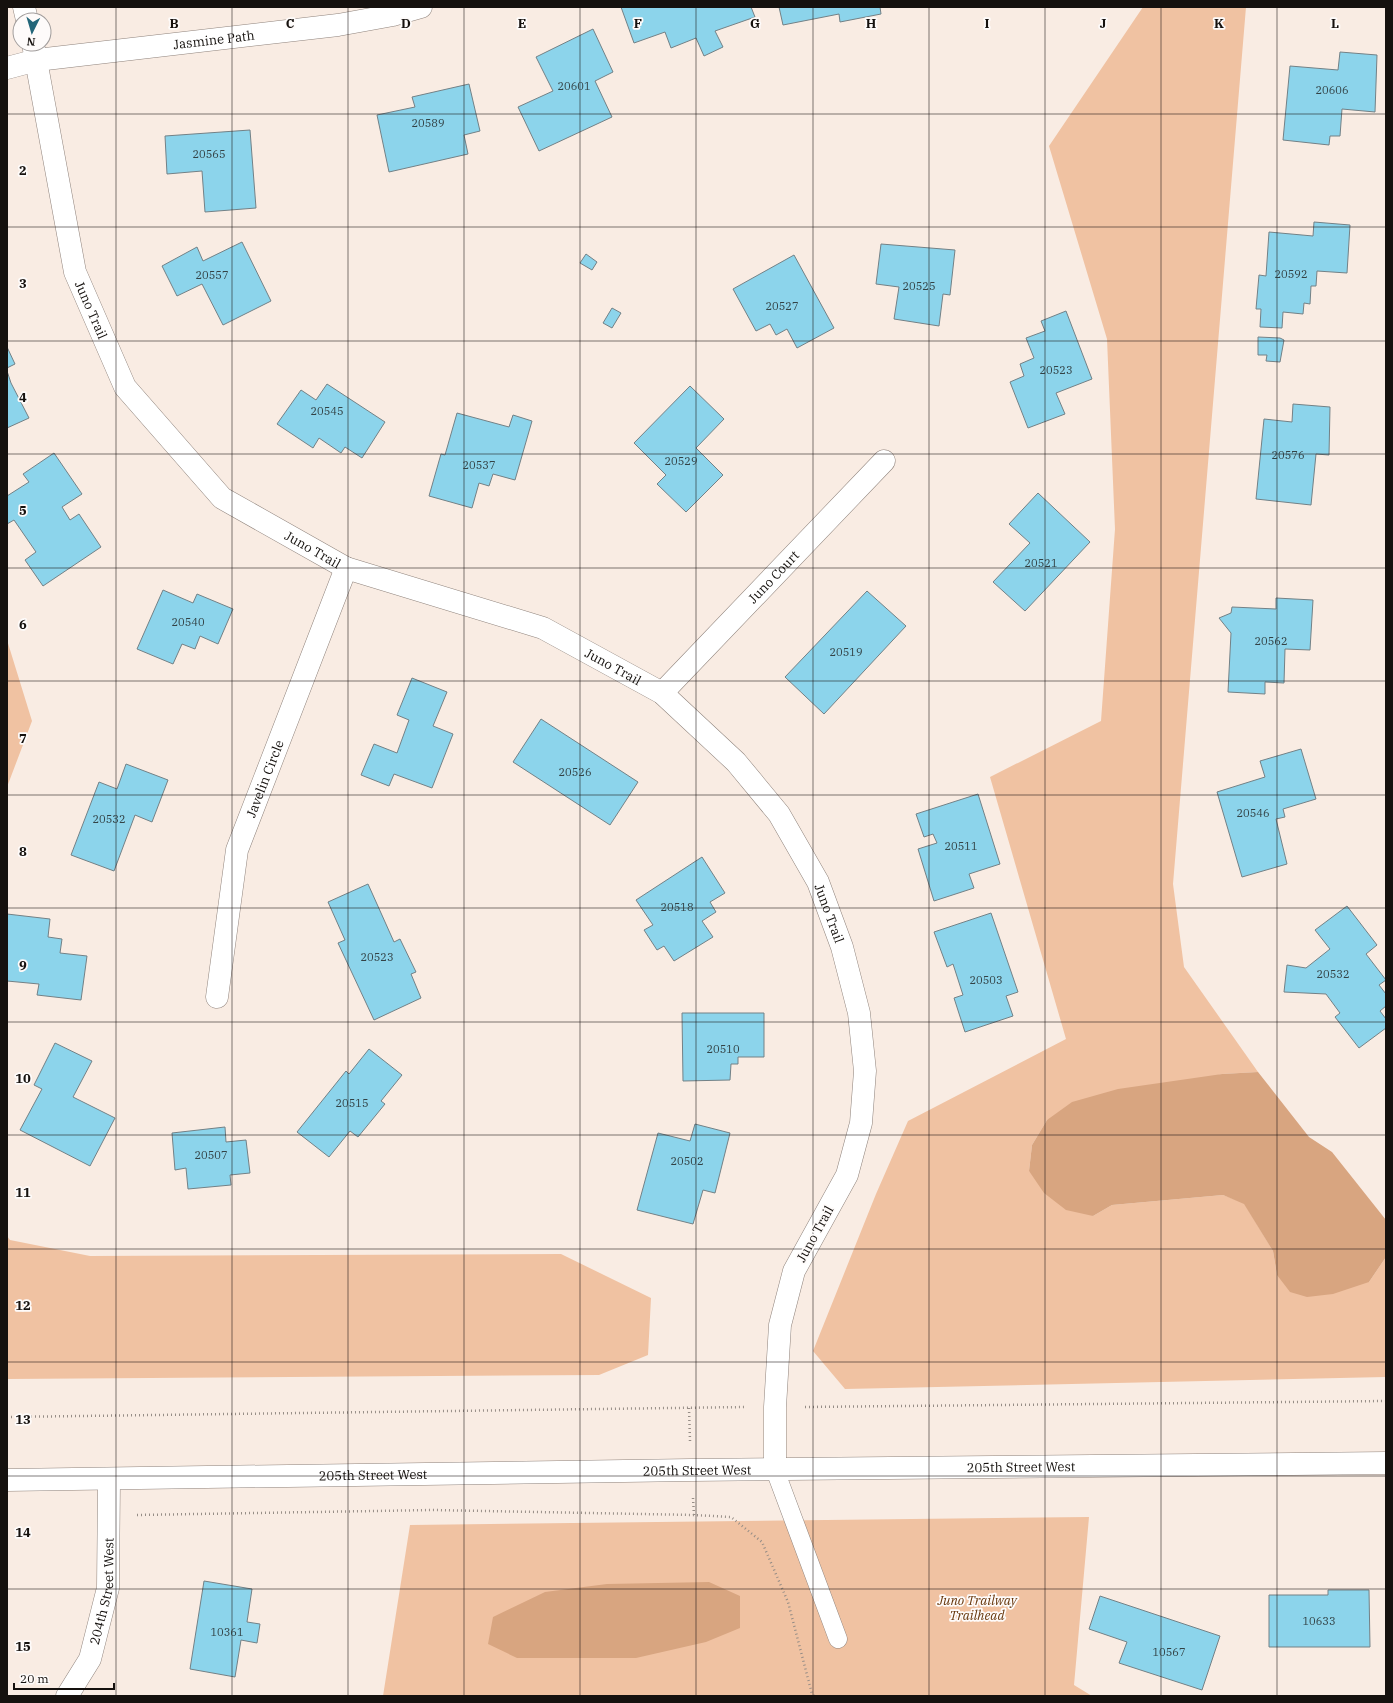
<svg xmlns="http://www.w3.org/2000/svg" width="1393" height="1703" font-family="'IBM Plex Serif',serif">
<rect width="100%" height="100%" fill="#f9ece3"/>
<path fill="#f0c2a2" d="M1143 7H1246L1173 884 1184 967 1258 1072 1222 1074 1047 1120 1032 1145 1029 1171 1093 1216 1112 1205 1223 1195 1244 1203 1273 1251 1277 1275 1369 1282 1386 1257V1377L845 1389 813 1351 876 1194 908 1121 1066 1039 990 777 1101 721 1115 529 1107 339 1049 146Z
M7 640 32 721 7 787Z
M7 1236 10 1240 90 1256 561 1254 651 1298 648 1355 599 1375 7 1379Z
M1089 1517 1074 1685 1092 1696H383L410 1525Z"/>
<path fill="#d8a580" d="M1258 1072 1309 1137 1332 1152 1386 1220V1257L1369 1282 1333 1294 1307 1297 1290 1292 1277 1275 1273 1251 1244 1204 1223 1195 1112 1205 1093 1216 1066 1210 1044 1193 1029 1171 1032 1145 1047 1120 1072 1102 1118 1089 1222 1074Z
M709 1582 740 1596V1628L706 1642 636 1658H517L488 1644 493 1617 545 1592 607 1584Z"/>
<path fill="#8cd4eb" stroke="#738186" d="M621 7H751L755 17 715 31 723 47 704 56 696 38 671 48 665 32 634 43Z
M779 7H880L881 14 840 22 839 14 783 25Z
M593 29 613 72 595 81 612 117 539 151 518 107 553 91 536 57Z
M1340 52 1377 55 1375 112 1342 109 1340 136H1330L1329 145 1283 140 1290 66 1338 70Z
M469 84 480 131 464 135 468 154 389 172 377 115 415 107 412 97Z
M250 130 256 208 205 212 202 171 167 174 165 136Z
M1314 222 1350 225 1347 273 1317 271 1316 286H1311L1310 304 1304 303 1303 314 1283 312 1282 328 1260 327 1261 309H1256L1259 275 1266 276 1269 232 1313 236Z
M242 242 271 301 223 325 202 284 177 296 162 266 197 247 203 261Z
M881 244 955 250 950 295 943 294 939 326 894 319 899 287 876 284Z
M586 254 597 262 592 270 580 263Z
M794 255 834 328 797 348 787 329 776 335 770 324 756 331 733 289Z
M612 308 621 313 612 328 603 323Z
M1066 311 1092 379 1056 393 1065 414 1028 428 1010 382 1024 376 1020 364 1034 358 1026 338 1045 331 1041 321Z
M1258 337 1280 338 1284 340 1280 362 1266 361 1267 355H1258Z
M7 347 15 364 7 368Z
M7 371 11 383 29 418 7 428Z
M327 384 385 422 362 458 345 447 341 453 319 438 313 448 277 424 301 390 316 400Z
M690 386 724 419 696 448 723 475 686 512 657 484 666 475 634 443Z
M1293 404 1330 407 1329 455 1316 454 1311 505 1256 499 1264 419 1292 422Z
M457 413 509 427 513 415 532 421 515 480 493 474 489 486 479 483 472 508 429 496 441 454 445 455Z
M54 453 82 494 62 507 70 520 79 514 101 547 43 586 25 560 36 552 14 520 7 524V496L29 482 23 474Z
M1038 493 1090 542 1025 611 993 582 1030 543 1009 524Z
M163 590 193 603 197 594 233 609 218 644 200 636 195 649 182 644 173 664 137 649Z
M867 591 906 626 824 714 785 677Z
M1276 598 1313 600 1310 650 1285 649 1284 683 1265 682V694L1228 692 1231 633 1219 618 1231 613 1232 607 1276 609Z
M412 678 447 692 433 726 453 734 432 788 394 774 389 786 361 775 374 744 397 753 409 720 397 715Z
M541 719 638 782 610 825 513 762Z
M1301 749 1316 799 1283 809 1285 817 1276 819 1287 864 1242 877 1217 792 1265 777 1260 761Z
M126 764 168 780 152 822 135 815 114 871 71 855 99 782 117 789Z
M978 794 1000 864 969 874 974 888 934 901 918 849 937 843 933 834 924 837 916 814Z
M702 857 725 893 710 902 716 912 702 921 713 937 674 961 664 946 657 950 644 930 653 925 636 900Z
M368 884 394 942 400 939 416 972 411 974 421 998 374 1020 338 943 345 940 328 902Z
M1347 906 1377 945 1366 954 1386 980 1379 985 1386 994V1006L1380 1011 1386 1019V1028L1359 1048 1335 1017 1340 1013 1326 994 1284 992 1287 965 1306 968 1330 949 1315 930Z
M991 913 1018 992 1006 996 1013 1016 965 1032 954 998 963 995 953 964 947 967 934 932Z
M7 914 50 919 48 937 62 939 60 953 87 956 81 1000 37 995 39 984 7 981Z
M682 1013H764V1057H738V1064H731L730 1080 683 1081Z
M55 1043 92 1061 73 1097 115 1118 90 1166 20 1130 42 1089 34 1085Z
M369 1049 402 1075 381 1101 385 1104 358 1137 350 1131 329 1157 297 1132 346 1071 349 1074Z
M695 1124 730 1133 715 1193 703 1190 693 1224 637 1210 658 1133 690 1141Z
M225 1127 226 1142 246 1140 250 1173 230 1175 231 1185 188 1189 186 1168 175 1170 172 1133Z
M204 1581 252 1589 247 1622 260 1624 257 1643 241 1640 235 1677 190 1669Z
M1328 1590H1369L1370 1647H1269V1595H1328Z
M1100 1596 1220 1636 1202 1690 1119 1663 1127 1642 1089 1629Z"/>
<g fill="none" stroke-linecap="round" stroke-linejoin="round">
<g stroke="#8f837c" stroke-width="19">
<path id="service" d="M775 1470 838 1639"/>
</g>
<g stroke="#8f837c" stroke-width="23">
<g id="minor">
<path d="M24 7 27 20"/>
<path id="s1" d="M33 44 75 272 125 387 222 498 346 568 543 628 662 693 736 762 779 814 818 882 842 947 859 1013 865 1071 861 1123 847 1175 794 1271 780 1325 775 1407V1470"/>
<path id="s2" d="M7 68 37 60 338 25 393 15 421 7"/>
<path id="s3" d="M662 693 884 461"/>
<path id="s4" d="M217 997 237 850 346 568"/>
<path id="s5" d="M67 1696 90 1659 108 1588 109 1480"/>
</g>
</g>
<g stroke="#8f837c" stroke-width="23">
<g id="tertiary">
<path id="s6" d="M7 1480 691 1470 1386 1463"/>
</g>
</g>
<path stroke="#968d86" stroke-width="2.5" stroke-dasharray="1 3" stroke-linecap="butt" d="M805 1407 1386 1401
M689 1408 690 1441
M7 1417 746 1407
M693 1498 694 1515 731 1517 762 1542 788 1602 812 1694 814 1696
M137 1515 433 1510 694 1515"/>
<use href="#service" stroke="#fff" stroke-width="18"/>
<use href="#minor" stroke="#fff" stroke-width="22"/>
<use href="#tertiary" stroke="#fff" stroke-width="22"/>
</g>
<path fill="none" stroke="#15110e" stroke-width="1" stroke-opacity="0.55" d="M116 7V1696M232 7V1696M348 7V1696M464 7V1696M580 7V1696M696 7V1696M813 7V1696M929 7V1696M1045 7V1696M1161 7V1696M1277 7V1696M7 114H1386M7 227H1386M7 341H1386M7 454H1386M7 568H1386M7 681H1386M7 795H1386M7 908H1386M7 1022H1386M7 1135H1386M7 1249H1386M7 1362H1386M7 1476H1386M7 1589H1386"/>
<g text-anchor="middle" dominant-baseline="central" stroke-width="3.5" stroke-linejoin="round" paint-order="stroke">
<g font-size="11" fill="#334245">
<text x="574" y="86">20601</text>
<text x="1332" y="90">20606</text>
<text x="428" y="123">20589</text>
<text x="209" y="154">20565</text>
<text x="1291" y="274">20592</text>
<text x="212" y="275">20557</text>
<text x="919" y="286">20525</text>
<text x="782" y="306">20527</text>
<text x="1056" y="370">20523</text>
<text x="327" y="411">20545</text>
<text x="1288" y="455">20576</text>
<text x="681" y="461">20529</text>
<text x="479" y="465">20537</text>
<text x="1041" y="563">20521</text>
<text x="188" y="622">20540</text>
<text x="1271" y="641">20562</text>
<text x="846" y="652">20519</text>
<text x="575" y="772">20526</text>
<text x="1253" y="813">20546</text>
<text x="109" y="819">20532</text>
<text x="961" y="846">20511</text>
<text x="677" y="907">20518</text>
<text x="377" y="957">20523</text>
<text x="1333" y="974">20532</text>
<text x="986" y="980">20503</text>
<text x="723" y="1049">20510</text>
<text x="352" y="1103">20515</text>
<text x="211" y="1155">20507</text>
<text x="687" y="1161">20502</text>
<text x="1319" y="1621">10633</text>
<text x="227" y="1632">10361</text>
<text x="1169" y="1652">10567</text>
</g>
<g font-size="13" fill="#15110e" stroke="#fefbfa">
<text stroke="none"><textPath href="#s2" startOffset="209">Jasmine Path</textPath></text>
<text stroke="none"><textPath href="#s1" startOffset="273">Juno Trail</textPath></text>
<text stroke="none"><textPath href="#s1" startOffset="609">Juno Trail</textPath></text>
<text stroke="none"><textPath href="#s3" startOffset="161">Juno Court</textPath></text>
<text stroke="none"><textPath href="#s1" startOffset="933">Juno Trail</textPath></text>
<text stroke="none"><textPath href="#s4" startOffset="225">Javelin Circle</textPath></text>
<text stroke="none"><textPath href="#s1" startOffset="1269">Juno Trail</textPath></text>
<text transform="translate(815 1234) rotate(-61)">Juno Trail</text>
<text stroke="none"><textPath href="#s6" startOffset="1014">205th Street West</textPath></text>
<text stroke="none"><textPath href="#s6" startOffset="690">205th Street West</textPath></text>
<text stroke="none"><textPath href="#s6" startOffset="366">205th Street West</textPath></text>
<text stroke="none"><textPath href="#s5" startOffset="113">204th Street West</textPath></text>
</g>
<g font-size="13" font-style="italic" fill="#67370c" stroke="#fefbfa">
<text x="977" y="1600">Juno Trailway<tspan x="977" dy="15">Trailhead</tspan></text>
</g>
</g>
<g font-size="13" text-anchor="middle" font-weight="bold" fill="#15110e" stroke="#fefbfa" stroke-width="3.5" stroke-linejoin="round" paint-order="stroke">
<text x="174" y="28">B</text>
<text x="290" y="28">C</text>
<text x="406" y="28">D</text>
<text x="522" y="28">E</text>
<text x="638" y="28">F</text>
<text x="755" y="28">G</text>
<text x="871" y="28">H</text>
<text x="987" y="28">I</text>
<text x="1103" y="28">J</text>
<text x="1219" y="28">K</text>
<text x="1335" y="28">L</text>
<text x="23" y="175">2</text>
<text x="23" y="288">3</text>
<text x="23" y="402">4</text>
<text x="23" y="515">5</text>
<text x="23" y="629">6</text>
<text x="23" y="743">7</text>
<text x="23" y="856">8</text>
<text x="23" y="970">9</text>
<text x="23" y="1083">10</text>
<text x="23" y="1197">11</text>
<text x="23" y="1310">12</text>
<text x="23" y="1424">13</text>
<text x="23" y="1537">14</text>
<text x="23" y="1651">15</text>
</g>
<rect width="1393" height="1703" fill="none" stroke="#15110e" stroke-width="16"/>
<g transform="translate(32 32) rotate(185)"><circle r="19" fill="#fefbfa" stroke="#a19d9c"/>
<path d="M0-3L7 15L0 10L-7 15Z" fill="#236679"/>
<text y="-6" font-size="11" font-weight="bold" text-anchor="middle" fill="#15110e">N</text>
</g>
<path d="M14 1683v6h100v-6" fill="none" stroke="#15110e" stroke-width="2"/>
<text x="20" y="1683" font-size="12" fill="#15110e" stroke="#fefbfa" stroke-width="3" paint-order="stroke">20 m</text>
</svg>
